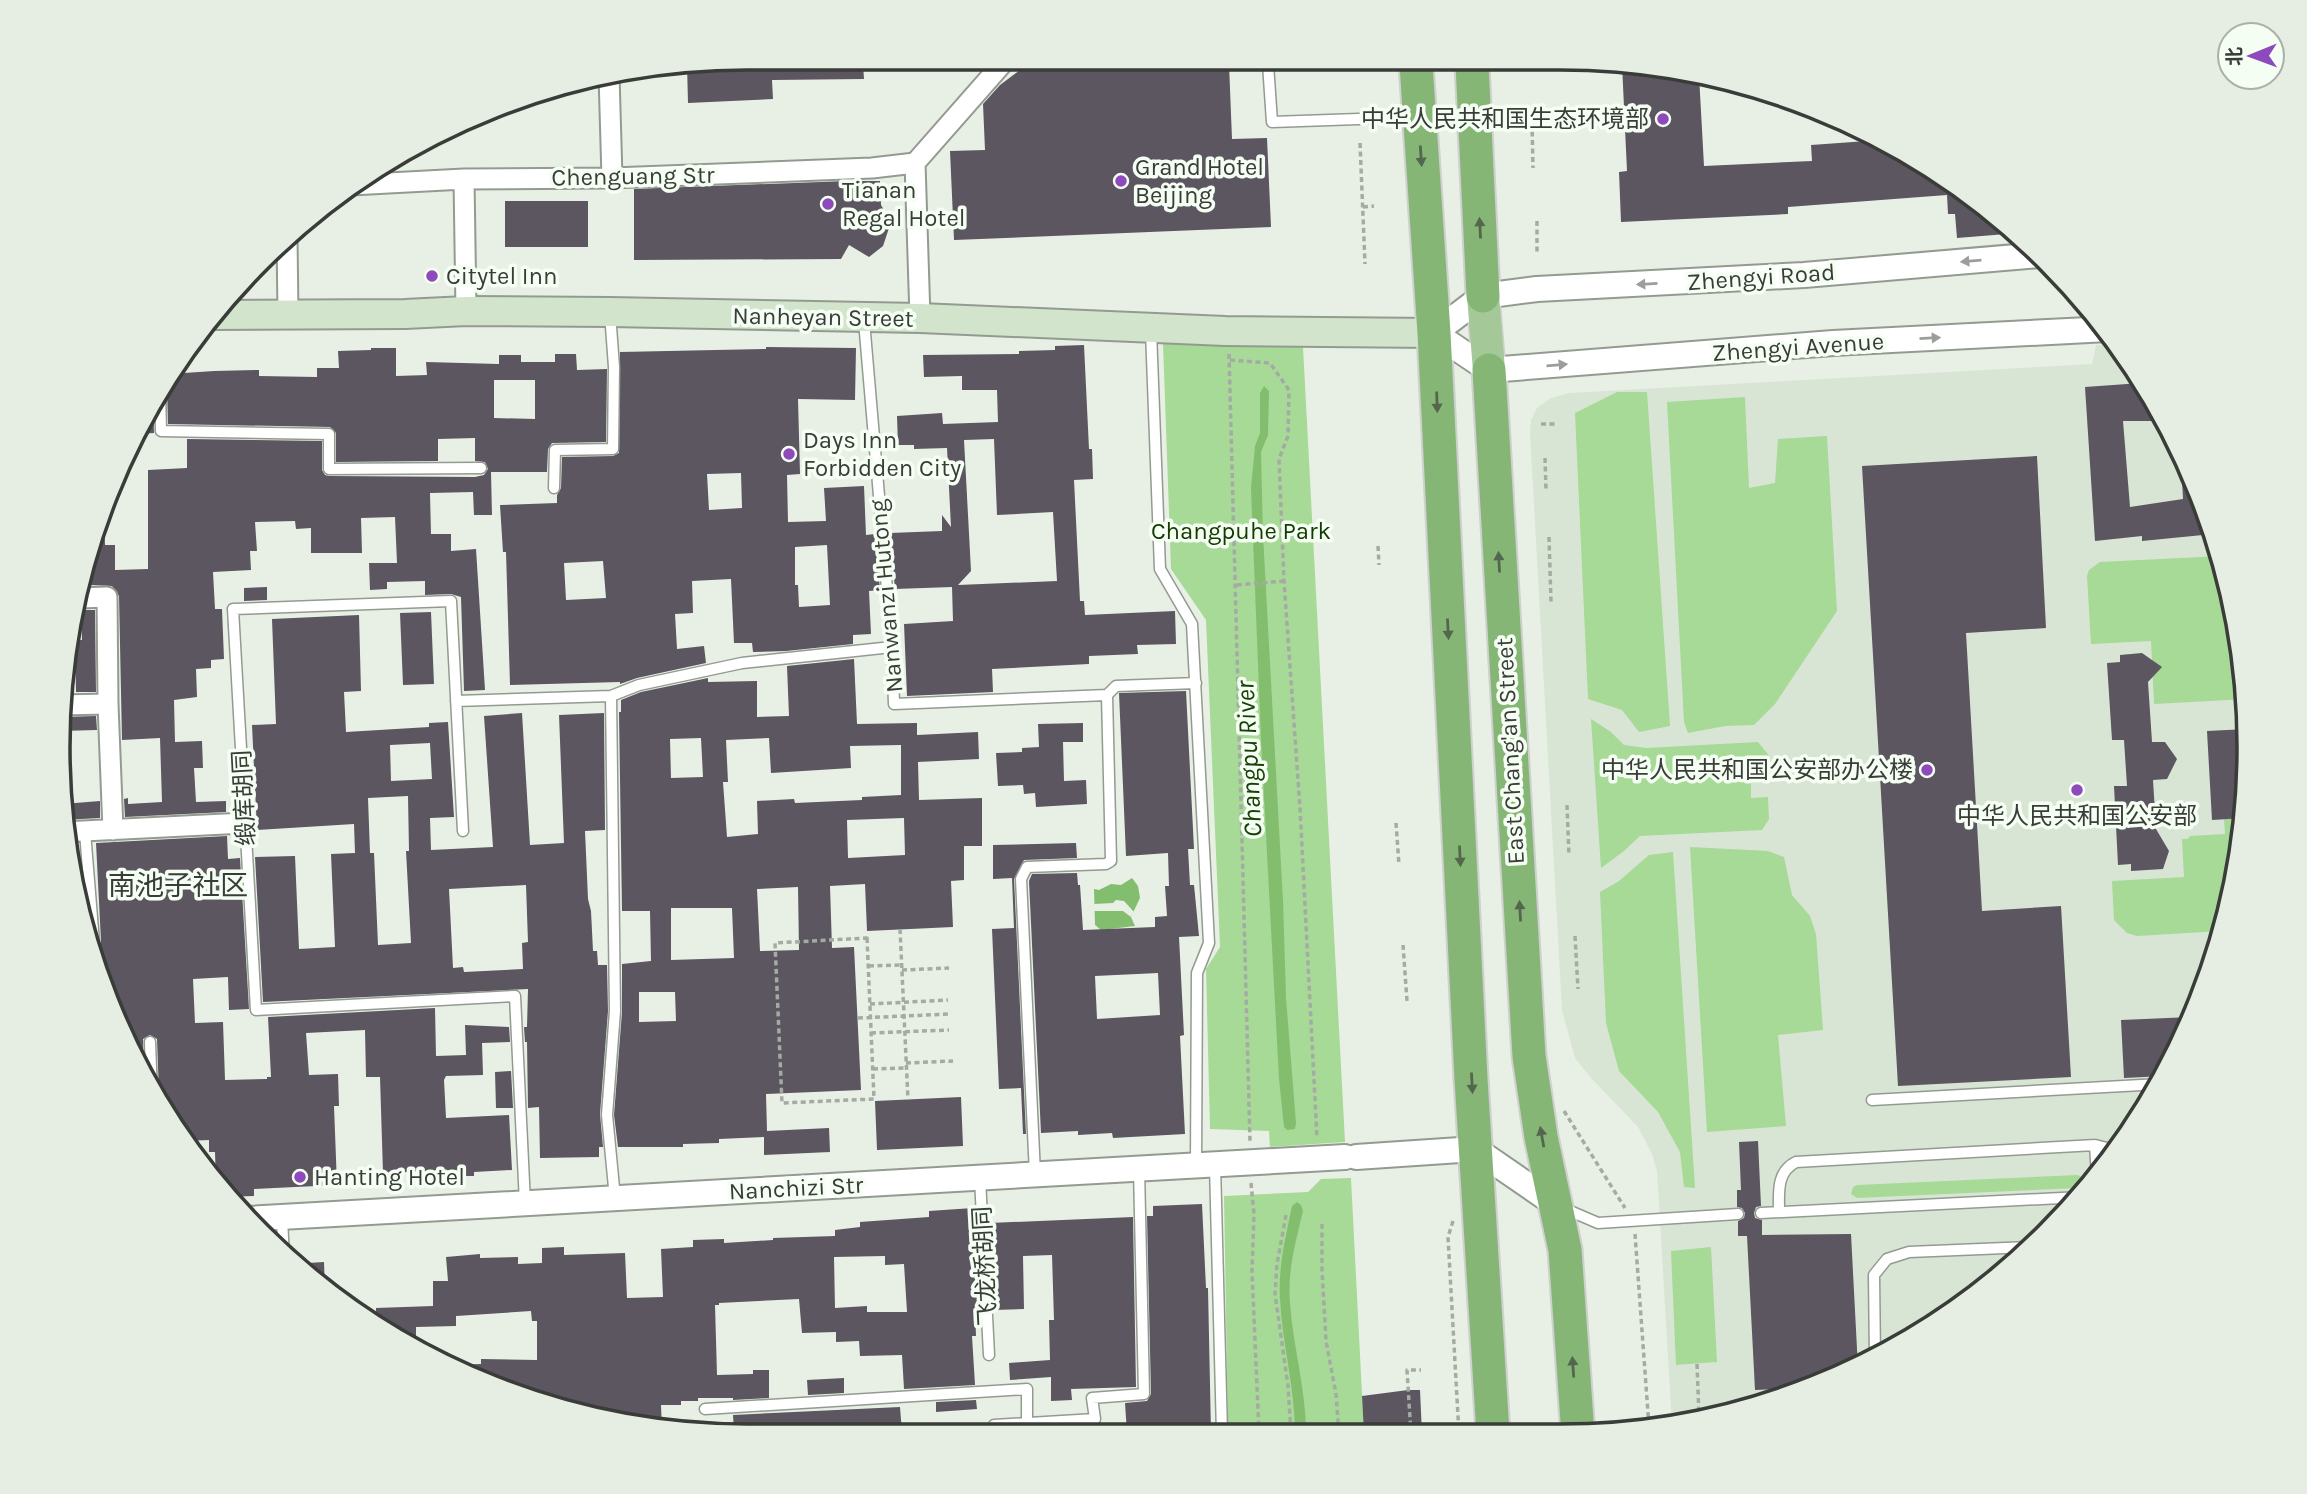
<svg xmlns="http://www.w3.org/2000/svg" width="2307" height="1494" font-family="Karla,'Noto Sans SC',sans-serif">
<rect width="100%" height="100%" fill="#e8f0e5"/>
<path fill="#d8e5d4" d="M2117 344 2178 442 2226 568 2248 702 2243 837 2213 968 2157 1091 2078 1201 1980 1294 1865 1365 1738 1413 1672 1424 1657 1171 1652 1154 1638 1127 1591 1078 1575 1058 1562 1011 1530 433 1531 420 1537 408 1551 398 1569 393 2092 364 2096 345Z"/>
<path fill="#a7d997" d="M1163 343 1303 347 1345 1142 1270 1147 1269 1131 1210 1129 1206 969 1220 947 1206 620 1171 569Z
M1617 392H1647L1670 726 1639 732 1622 710 1588 699 1575 413Z
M1745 397 1749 488 1775 483 1778 439 1827 436 1837 611 1775 704 1754 725 1725 726 1688 733 1684 722 1667 402Z
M2221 556 2226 568 2247 699 2154 704 2151 641 2091 644 2087 576 2089 570 2100 562Z
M1591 719 1611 732 1624 745 1646 748 1758 742 1771 758 1770 775 1751 780V798L1768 797 1769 819 1762 830 1640 836 1624 851 1601 868Z
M2244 818 2243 837 2221 931 2137 936 2127 933 2114 920 2112 881 2184 877 2182 839H2188L2190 836 2225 834 2224 819Z
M1690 847 1768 851 1784 857 1792 895 1810 916 1816 934 1823 1030 1778 1035 1786 1126 1707 1132Z
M1673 852 1695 1188 1684 1187 1680 1152 1658 1112 1619 1071 1606 1023 1600 892 1619 881 1649 855Z
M2078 1175 2085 1179V1184L2079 1188 1857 1198 1851 1194 1853 1187 1857 1185Z
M1351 1178 1364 1434 1228 1433 1224 1196 1308 1192 1321 1179Z
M1711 1247 1717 1362 1676 1365 1671 1251Z"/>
<path fill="#82be6e" d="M1264 386 1269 391 1268 435 1261 452 1263 535 1283 901 1286 998 1296 1123 1295 1129 1287 1130 1284 1127 1279 1079 1261 740 1251 488 1255 446 1260 433V393Z
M1132 878 1138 886 1140 898 1131 917 1135 926 1101 930 1095 925 1094 889 1099 890 1111 884 1121 885Z
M1297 1202 1301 1205 1303 1211C1296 1241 1287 1272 1290 1303 1293 1347 1306 1389 1306 1433H1295C1295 1388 1282 1343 1280 1298 1278 1267 1286 1236 1292 1206Z"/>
<path fill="#e8f0e5" d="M1116 900 1124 901 1134 912 1131 917 1123 911H1094V904L1113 903Z"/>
<path fill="#5b5660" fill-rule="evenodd" d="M687 64H863L864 79 772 80 773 99 688 103Z
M1028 64H1229L1232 139 1267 138 1271 227 954 240 950 151 985 150 983 104 1000 85Z
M1622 64H1650L1699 75 1704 166 1812 161 1811 145 1881 140 2019 233 1957 238 1955 214H1948L1947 195 1788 207V214L1621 222 1619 172 1627 171Z
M847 181H880L881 205 891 222 883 246 869 257 849 245 841 259 634 260V189Z
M505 201H588V247H505Z
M1084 345 1089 449H1092L1093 479 1074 480 1080 601H1084L1085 615 1175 611 1176 644 1137 645 1138 654 1089 656V664L992 669 993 692 907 696 904 624 953 621 952 587 895 589 890 533 942 531V515L951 527 947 448 914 449V445H898L897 416 942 413 943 424 998 422 997 390H962V376L924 377 923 355 1019 354V351L1055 350V346ZM994 439 997 515 1053 512 1057 581 958 585 971 571 964 440Z
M766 347 856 348 855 400 798 399 800 474 787 475 788 522 826 521 824 488 864 486 866 535 875 534 880 590 869 591 871 634 853 635V644L786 651 753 652 752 643H734L731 579 692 581 693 613 675 614 677 649 704 646 706 663 637 678 620 684V682L510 685 506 552H503L500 505 557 503V495L561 488 562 457 613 456 619 453 620 352 766 349ZM741 473 742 508 709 510 707 474ZM827 545 830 605 799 607 798 585H795V547ZM603 561 606 598 566 600 564 563Z
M371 348H396V376L427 375 426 362 499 364V355H521V362H555V354H576L577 370 607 369 606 442 552 443 548 449 547 472H491L492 515H474L473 492 430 493 431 534H451V551L476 549 485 690 464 691 461 597 451 594 425 595V581L387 582V589L370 590 369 563H397L395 517 361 518 362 553H311V528L296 529 295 521 255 522 257 551H250L251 570 213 572 215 609H222L224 659 211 660V668L196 669 197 697 174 700 175 742 202 741 203 768H194L196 802 226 801V812L125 817 124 799 128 798V804L162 802 160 738 122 740 119 596 112 586 90 585 88 556 94 525 102 508 104 509 105 545H115V570L148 569V470L187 468V439L322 441V470L325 475 329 476 475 477 484 475 488 469 485 462 475 461V438L438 439V461L336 462V433L330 427 168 424 167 388 164 382 169 374 214 371 259 370V376L317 377V368H339L338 351 371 350ZM494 380H535V419L494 418Z
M2141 383 2165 421H2123L2130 507 2183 499 2181 460 2185 459 2213 534 2142 541V536L2095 541 2085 387Z
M153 398 154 433 136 434 150 403Z
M2037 456 2046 628 1966 633 1982 911 2061 906 2071 1077 1898 1086 1862 466Z
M267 587V600L244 601V588Z
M81 610H95L96 692H76L75 640H82Z
M431 612 434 684 403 685 400 613Z
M359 615 361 691 344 692 346 732 429 727V723L448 722 454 817 430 818 431 850 493 847 484 716 522 713 530 845 564 843 559 715 604 713 605 830 585 831 588 899 591 911 593 951H597L598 965H607L608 1011 600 1114 603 1147H599V1157L540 1158 539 1107 528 1108 527 1042H525L524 1027H527L528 989 263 1002 255 857 295 856 299 949 335 947 331 854 355 853 354 824 257 830 252 725 276 724 272 619ZM430 743 432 779 391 781 390 745ZM408 796 409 851H406L411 943 378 945 374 853H370L368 798ZM526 885 528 942 522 943 523 969 464 972 463 967 453 968 449 889Z
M2142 653 2162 667 2148 682 2152 742H2165L2177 759 2167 779 2153 780 2156 829 2169 851 2163 869 2131 871V864L2118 865 2114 786H2127L2124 740H2112L2107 663 2120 662V655Z
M854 659 857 724 917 723V735L978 732 979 759 918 762 919 800 982 798V846H964V880L951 881 953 927 867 931 865 884 830 886 832 948 854 947 861 1090 766 1094 767 1131 829 1128 830 1152 764 1155V1137L719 1139V1143L683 1144V1147H618L614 1115 622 1012V964L651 961 650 911H622L619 712H621V700L641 692 708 678V682L757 681V717L789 716 787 666ZM701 738 703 777 671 778 670 739ZM769 738 771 773 851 768 850 746 901 745V795L862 797V800L795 803 794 799 757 801 758 834 727 837 723 782H728L726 740ZM904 818 905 855 848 858 847 820ZM798 887 799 950 760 951 757 889ZM671 908H732L734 958 671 960ZM639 992H675L676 1021 639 1022Z
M1186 691 1194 849H1188L1190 885H1194L1199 936 1179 937 1184 1035 1180 1036 1185 1134 1113 1138 1112 1133 1078 1135V1131L1041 1133 1029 881 1032 874 1077 873 1078 885H1080L1083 930 1155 927V917L1167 916 1165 886H1169L1168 853 1126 856 1119 693ZM1158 973 1160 1015 1097 1019 1095 976Z
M96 716 97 730 60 731V717Z
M1083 723V742H1063L1064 781 1086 780 1087 804 1036 807 1035 793 1024 794 1023 785 998 786 996 753 1022 752V748L1039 747 1038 724Z
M2247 729 2244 818 2212 820 2207 731Z
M100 801V818L63 820V804Z
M227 836 228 859 240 858 249 1009 229 1010 228 977 193 979 195 1023 223 1022 225 1080 267 1079V1077H271L268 1017 435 1008 436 1056 466 1055 465 1025 509 1027 510 1042 482 1043 483 1075 446 1076 444 1080 446 1118 509 1115 512 1170 474 1172V1176H457V1170L383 1173 380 1077H366L365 1030 306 1033 309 1075 338 1074 339 1106H334L337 1185 254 1189V1196L225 1197 216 1184 215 1152H209V1140L185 1141 156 1100 159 1094 157 1039 150 1035 143 1039 144 1076 113 1003 112 979 104 981 92 951 100 947 101 941 96 843Z
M1076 843 1077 858 1024 860 1014 879 1026 1134H1023L1021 1088 999 1089 992 929 1014 928 1012 878 993 879V845Z
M73 884H82L86 937 81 925Z
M2191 1017 2164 1076 2124 1078 2121 1020Z
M511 1071 513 1108H496L495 1072Z
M961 1097 963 1146 877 1150 875 1101Z
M1758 1141 1761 1206 1756 1207 1754 1213 1755 1218 1762 1220V1235L1851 1234 1858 1368 1805 1388 1755 1390 1747 1236H1738V1221L1744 1218 1745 1213 1742 1208 1737 1207V1190H1741L1739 1142Z
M1202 1204 1206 1288H1208L1211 1433H1127L1125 1403 1147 1401 1151 1394 1147 1216H1153V1206Z
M973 1208 979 1311H975L976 1336H972L975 1385 904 1389 902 1355 860 1356 859 1341 836 1342V1332L802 1333 799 1299 719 1303V1305H715L717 1375 753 1374V1370H769V1398L733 1400V1398H698V1401H681V1405H661L662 1430H657L483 1384 445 1365 481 1364V1359L537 1360V1321H532L531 1311 456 1316V1326L416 1327V1351L376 1325V1308L433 1306V1281H448L446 1257 480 1254V1258L518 1257V1264L542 1263V1248L564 1247V1255L625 1253 627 1298 663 1297 661 1249 693 1247V1240L724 1239V1243L773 1240V1238L835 1236V1230L860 1227V1222L929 1217V1211ZM885 1256V1265L904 1264 907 1312H867V1306L835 1308 834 1257Z
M1133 1217 1136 1387 1071 1389 1072 1400 1051 1401V1377L1010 1380 1009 1363 1050 1360 1049 1320H1054L1052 1255 1023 1256 1024 1309 994 1310 990 1223Z
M324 1262 325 1289 309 1277 308 1263Z
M844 1378V1393L808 1395 807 1380Z
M1408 1390H1420L1422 1434H1364L1362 1396Z
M976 1400 977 1409 936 1412V1402Z
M900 1407 902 1432 734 1431 733 1415Z"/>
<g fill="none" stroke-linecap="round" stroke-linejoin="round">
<g stroke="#939b91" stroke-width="13">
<path id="service" d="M1268 64 1272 122 1416 117
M864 321 892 647 894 704 1107 695
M1151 331 1160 569 1192 624 1209 943 1197 973 1196 1165
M160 388 161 431 329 434V469L481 468
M554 488 555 450 613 449 614 367 610 313
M611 696 615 1011 607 1115 615 1198
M456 701 611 696 639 685 742 663 892 647
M463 831 451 601 233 609 256 1010 515 996 525 1203
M85 832 94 942 89 944
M150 1042 152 1094
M1872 1100 2160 1084
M2095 1145 2097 1175
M1215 1165 1222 1433
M1035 1174 1021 879 1027 867 1106 864 1111 861 1107 695 1116 686 1196 683
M980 1178 989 1355
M1563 1208 1598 1223 1738 1214
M1779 1212C1779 1193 1776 1172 1796 1162L2095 1145 2115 1150
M1761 1213 2081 1197
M282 1219 284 1257
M1875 1359 1874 1275 1887 1259 1909 1252 2029 1247
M705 1409 1027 1389V1423
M994 1425 1095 1419 1092 1398 1144 1394 1139 1169"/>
</g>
<g stroke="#939b91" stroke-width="23">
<path id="minor" d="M609 75 612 178
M464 179 466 311
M351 185 464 179 612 178 872 168 915 163
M287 237 288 314
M920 318 915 163 1002 64
M80 598 107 597 108 704
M59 705 108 704 113 830
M63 832 245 823"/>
</g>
<g stroke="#939b91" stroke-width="28">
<path id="tertiary" d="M2039 255 1804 275 1537 289 1483 296 1434 333 1489 370 1833 343 2108 329
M1356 1157 1475 1149 1555 1204
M246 1219 1345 1157"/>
</g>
<g stroke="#939b91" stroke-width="32">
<path id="secondary" d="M211 315 405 314 466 311 610 312 920 318 1225 331 1434 333"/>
</g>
<g stroke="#cfd0cf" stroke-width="35">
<path id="primary" d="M1483 296 1489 370"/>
</g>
<g stroke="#cfd0cf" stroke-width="37">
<path id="trunk" d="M1416 64 1434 333 1471 1079 1493 1434
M1472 64 1483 296
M1489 370 1529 1056 1541 1137 1565 1250 1578 1435"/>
</g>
<path stroke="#a5aba3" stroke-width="3.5" stroke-dasharray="5 3.5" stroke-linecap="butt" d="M1516 123 1532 122 1533 168
M1360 143 1365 264
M1363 207 1374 206
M1537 221V254
M1229 354 1250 1141
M1230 360 1270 363 1289 390 1288 436 1279 459 1284 581 1300 808 1317 1138
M1541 424H1555
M1545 458 1546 489
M1549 537 1551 602
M1378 546 1379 565
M1237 585 1284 581
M1567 805 1569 856
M1396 823 1399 865
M900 929 908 1100
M1575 936 1578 989
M867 938 874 1099 782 1103 775 943Z
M1403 945 1407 1001
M869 966 902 965
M902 970 949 968
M870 1004 948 1000
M858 1018 949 1014
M871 1033 949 1030
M906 1063 953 1061
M873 1069 906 1068
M1564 1111 1625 1208
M1251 1183 1254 1214 1252 1271 1259 1433
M1286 1215 1277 1264 1275 1294 1288 1386 1291 1433
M1453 1221 1448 1237 1459 1434
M1322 1224V1269L1326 1341 1336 1394 1339 1434
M1635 1234 1649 1427
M1697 1364 1699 1416
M1411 1434 1407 1370H1421"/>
<use href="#service" stroke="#fff" stroke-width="10"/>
<use href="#minor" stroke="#fff" stroke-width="19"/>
<use href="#tertiary" stroke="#fff" stroke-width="24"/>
<use href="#secondary" stroke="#d2e4cb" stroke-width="28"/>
<use href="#primary" stroke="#a4c898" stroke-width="32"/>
<use href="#trunk" stroke="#86b676" stroke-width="33"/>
</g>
<defs><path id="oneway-solid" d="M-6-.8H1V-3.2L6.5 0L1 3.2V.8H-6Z" transform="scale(1.75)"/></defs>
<g fill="#54674e">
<use href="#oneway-solid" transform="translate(1421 156) rotate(86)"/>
<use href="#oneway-solid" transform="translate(1480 228) rotate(-93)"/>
<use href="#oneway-solid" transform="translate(1437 402) rotate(88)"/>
<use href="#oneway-solid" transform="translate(1499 562) rotate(-93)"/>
<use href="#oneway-solid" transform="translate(1448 629) rotate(87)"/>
<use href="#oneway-solid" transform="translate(1460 856) rotate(87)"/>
<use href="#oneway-solid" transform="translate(1520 911) rotate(-93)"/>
<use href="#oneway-solid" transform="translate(1472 1083) rotate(87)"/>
<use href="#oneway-solid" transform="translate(1542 1137) rotate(-100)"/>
<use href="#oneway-solid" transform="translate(1573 1367) rotate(-94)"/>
</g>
<g fill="#9c9e9c">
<use href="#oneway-solid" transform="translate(1971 261) rotate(175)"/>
<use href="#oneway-solid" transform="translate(1647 284) rotate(177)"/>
<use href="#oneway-solid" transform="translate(1930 338) rotate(-3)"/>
<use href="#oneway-solid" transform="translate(1557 365) rotate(-5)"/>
</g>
<g fill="#8e49bc" stroke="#f5fef2" stroke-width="2.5">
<circle cx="1663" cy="119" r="7"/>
<circle cx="1121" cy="181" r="7"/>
<circle cx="828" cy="204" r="7"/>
<circle cx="432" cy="276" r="7"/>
<circle cx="789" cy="454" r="7"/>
<circle cx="1927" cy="770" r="7"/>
<circle cx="2077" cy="790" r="7"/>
<circle cx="300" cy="1177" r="7"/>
</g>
<g text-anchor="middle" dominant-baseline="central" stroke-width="7" stroke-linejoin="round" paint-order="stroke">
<g font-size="24" fill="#393c38" stroke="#f5fef2" text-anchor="start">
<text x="1649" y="119" text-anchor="end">中华人民共和国生态环境部</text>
<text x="1135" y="167">Grand Hotel<tspan x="1135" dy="28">Beijing</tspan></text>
<text x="842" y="190">Tianan<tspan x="842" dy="28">Regal Hotel</tspan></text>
<text x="446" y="276">Citytel Inn</text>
<text x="803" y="440">Days Inn<tspan x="803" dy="28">Forbidden City</tspan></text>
<text x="1913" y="770" text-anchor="end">中华人民共和国公安部办公楼</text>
<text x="2077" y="816" text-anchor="middle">中华人民共和国公安部</text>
<text x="314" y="1177">Hanting Hotel</text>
</g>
<g font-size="24" fill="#393c38" stroke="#f5fef2">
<text transform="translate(633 176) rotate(-1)">Chenguang Str</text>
<text transform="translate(1761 277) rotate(-4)">Zhengyi Road</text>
<text transform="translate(823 317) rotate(1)">Nanheyan Street</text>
<text transform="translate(1798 347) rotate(-4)">Zhengyi Avenue</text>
<text transform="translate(886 596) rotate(-95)">Nanwanzi Hutong</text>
<text transform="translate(1510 751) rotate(-93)">East Chang'an Street</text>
<text transform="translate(244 798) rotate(-93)">缎库胡同</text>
<text transform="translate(796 1188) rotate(-3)">Nanchizi Str</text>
<text transform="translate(985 1266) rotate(-93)">飞龙桥胡同</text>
</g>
<g font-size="24" fill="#143b02" stroke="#f5fef2">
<text x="1241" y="531">Changpuhe Park</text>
</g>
<g font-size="26" font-style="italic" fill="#184007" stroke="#f5fef2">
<text transform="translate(1249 759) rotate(-93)">Changpu River</text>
</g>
<g font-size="28" fill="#393c38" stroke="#f5fef2">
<text x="178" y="885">南池子社区</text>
</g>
</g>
<path d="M0 0H2307V1494H0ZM747 70H1560A677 677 0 0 1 2237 747V747A677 677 0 0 1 1560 1424H747A677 677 0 0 1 70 747V747A677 677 0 0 1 747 70Z" fill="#e6eee3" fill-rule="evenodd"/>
<path fill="none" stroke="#393c38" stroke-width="3.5" d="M747 70H1560A677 677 0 0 1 2237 747V747A677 677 0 0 1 1560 1424H747A677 677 0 0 1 70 747V747A677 677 0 0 1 747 70Z"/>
<g transform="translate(2251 56) rotate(269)"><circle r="33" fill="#f5fef2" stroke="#aab0a8" stroke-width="2"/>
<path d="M0-5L12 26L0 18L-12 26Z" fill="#8e49bc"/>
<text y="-10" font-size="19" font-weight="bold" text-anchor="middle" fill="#393c38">北</text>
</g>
</svg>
